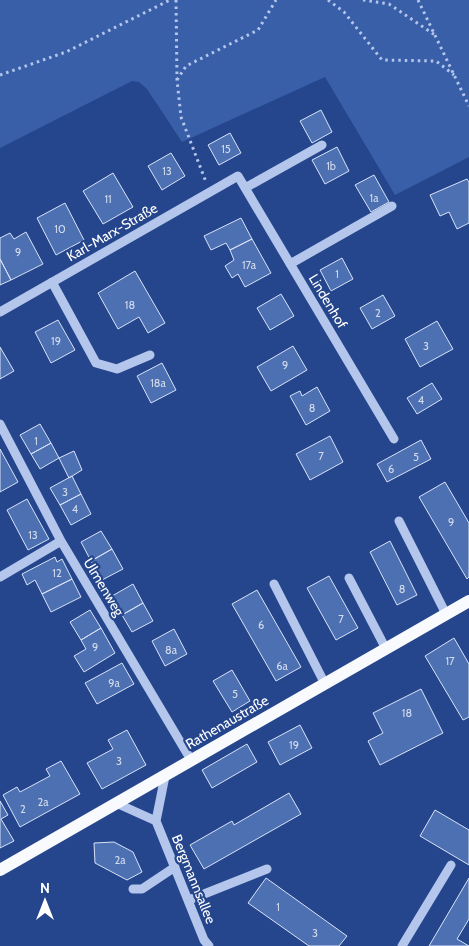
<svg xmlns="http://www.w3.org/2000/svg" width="469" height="946" font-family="Cabin,sans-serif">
<rect width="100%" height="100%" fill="#25468c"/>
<path fill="#395fa9" d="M0 0H469V157L395 195 325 77 182 142 147 89 139 82 132 81 0 148Z"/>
<path fill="#4d70b3" stroke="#d8e3f8" d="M321 110 332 132 312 143 300 121Z
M230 133 241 153 219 165 208 145Z
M337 147 349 171 325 184 312 160Z
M171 153 185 176 162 190 148 166Z
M113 173 133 207 103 224 83 191Z
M374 175 389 202 371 212 355 185Z
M467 179 469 182V223L457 229 449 212 440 216 430 195Z
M65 203 84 240 56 255 37 218Z
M241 218 252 239 230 250 226 243 211 250 204 236Z
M26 232 43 264 11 280 0 259V238L10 233 14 239Z
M252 239 271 273 245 287 238 274 232 278 225 266 234 260 230 250Z
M342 258 353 279 331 291 320 270Z
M0 259 11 280 0 285Z
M135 271 165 323 148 333 139 317 118 329 98 293Z
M281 294 294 316 270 330 257 308Z
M383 295 395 316 372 329 360 308Z
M58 320 75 350 51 363 35 332Z
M437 321 453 349 420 367 405 339Z
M293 346 307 370 271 391 257 367Z
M0 347 14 371 0 379Z
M162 363 176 390 151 403 137 376Z
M432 383 442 399 417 414 407 398Z
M317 387 330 411 306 425 290 396 300 391 302 396Z
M40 424 51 443 31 454 20 435Z
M330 436 343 462 310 480 296 454Z
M421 440 431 459 387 482 377 464Z
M51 443 59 458 40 469 31 454Z
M0 449 18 482 0 492Z
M74 451 82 470 69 478 59 458Z
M72 476 81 494 60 505 50 488Z
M445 482 469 523V577L467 579 419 497Z
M81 494 91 514 71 525 60 505Z
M27 499 49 539 28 550 7 510Z
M101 531 112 549 91 561 81 542Z
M390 541 417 595 397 605 370 552Z
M112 549 123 569 102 580 91 561Z
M55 557 57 562 62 559 72 579 42 594 35 580 27 585 22 574Z
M329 576 358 628 336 640 307 588Z
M72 579 81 597 51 612 42 594Z
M133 584 143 603 122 615 112 596Z
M257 590 301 667 276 681 232 604Z
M143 603 153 621 132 632 122 615Z
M90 610 101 628 81 640 70 622Z
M101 628 115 653 84 672 74 656 86 649 81 640Z
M174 629 187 654 165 666 152 641Z
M454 638 469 664V717L463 720 425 656Z
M122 663 134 684 97 704 85 683Z
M232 670 250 701 232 712 213 681Z
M421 689 443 733 380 765 368 741 383 733 373 713Z
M300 725 312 748 280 765 268 742Z
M127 730 146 765 102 789 87 763 113 749 108 740Z
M247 744 257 762 212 788 202 770Z
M61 761 80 794 20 827 3 795 17 787 20 792 50 776 46 769Z
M289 793 301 814 204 869 190 845 232 821 234 825Z
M0 801 8 815 1 819 14 841 0 848Z
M435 810 469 830V865L420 836Z
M114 842 133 852 142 872 127 880 95 863 94 843Z
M266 878 347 936 339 946H309L248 903Z
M469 878V919L457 939 469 946H429Z"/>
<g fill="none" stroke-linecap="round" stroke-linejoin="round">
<path stroke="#b4c6eb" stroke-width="3" stroke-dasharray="2.5 4" stroke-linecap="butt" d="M176 0 177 80 181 117 206 182
M328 0 344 12 382 60 436 61 454 75
M363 0 389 4 435 35
M418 0 469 106
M0 75 66 52 170 0
M177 80 186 66 258 30 276 0"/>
<path stroke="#b4c6eb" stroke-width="9" d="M245 188 322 145
M290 264 392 206
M52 282 96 363 117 369 150 355
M0 312 238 176 394 439
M0 424 61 541 191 760
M399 521 446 614
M0 577 61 541
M349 578 386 649
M274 584 325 684
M165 776 156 821 204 940 209 946
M116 803 156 821
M133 889H142L175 867
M189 900 267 869
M402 946 451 865"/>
<path stroke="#f8fafe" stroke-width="12" d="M0 870 469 601"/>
</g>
<g text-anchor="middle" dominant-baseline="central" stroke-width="4.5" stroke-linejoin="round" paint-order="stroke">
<g font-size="11" fill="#d2dbec">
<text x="226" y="149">15</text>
<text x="331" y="166">1b</text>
<text x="167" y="171">13</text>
<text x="374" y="198">1a</text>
<text x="108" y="199">11</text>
<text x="60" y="229">10</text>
<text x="18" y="252">9</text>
<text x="249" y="265">17a</text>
<text x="337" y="274">1</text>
<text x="130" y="305">18</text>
<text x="378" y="313">2</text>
<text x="56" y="341">19</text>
<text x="426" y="346">3</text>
<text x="285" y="365">9</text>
<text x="158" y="383">18a</text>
<text x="421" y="400">4</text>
<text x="312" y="408">8</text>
<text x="36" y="441">1</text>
<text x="321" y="456">7</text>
<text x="416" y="457">5</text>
<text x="391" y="469">6</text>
<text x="65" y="492">3</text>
<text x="75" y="509">4</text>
<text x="451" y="522">9</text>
<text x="33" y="535">13</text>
<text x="57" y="573">12</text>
<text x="402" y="589">8</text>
<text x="341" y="619">7</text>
<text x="261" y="625">6</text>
<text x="95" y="647">9</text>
<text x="171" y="650">8a</text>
<text x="450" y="661">17</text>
<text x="282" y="666">6a</text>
<text x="114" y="683">9a</text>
<text x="235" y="694">5</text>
<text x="407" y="713">18</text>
<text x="294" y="745">19</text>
<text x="119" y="761">3</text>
<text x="43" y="802">2a</text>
<text x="23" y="809">2</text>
<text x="120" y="860">2a</text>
<text x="278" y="907">1</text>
<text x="315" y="933">3</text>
</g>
<g font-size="14" fill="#fff" stroke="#25468c">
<text transform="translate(112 232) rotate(-30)">Karl-Marx-Straße</text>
<text transform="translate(328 301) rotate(59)">Lindenhof</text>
<text transform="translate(104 587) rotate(59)">Ulmenweg</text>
<text transform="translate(227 722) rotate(-30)">Rathenaustraße</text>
<text transform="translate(194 879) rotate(68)">Bergmannsallee</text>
</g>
</g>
<g transform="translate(45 901)" stroke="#25468c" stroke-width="4" paint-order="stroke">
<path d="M0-4L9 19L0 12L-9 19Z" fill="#ffffff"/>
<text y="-8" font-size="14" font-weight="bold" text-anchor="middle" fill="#ffffff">N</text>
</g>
</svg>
